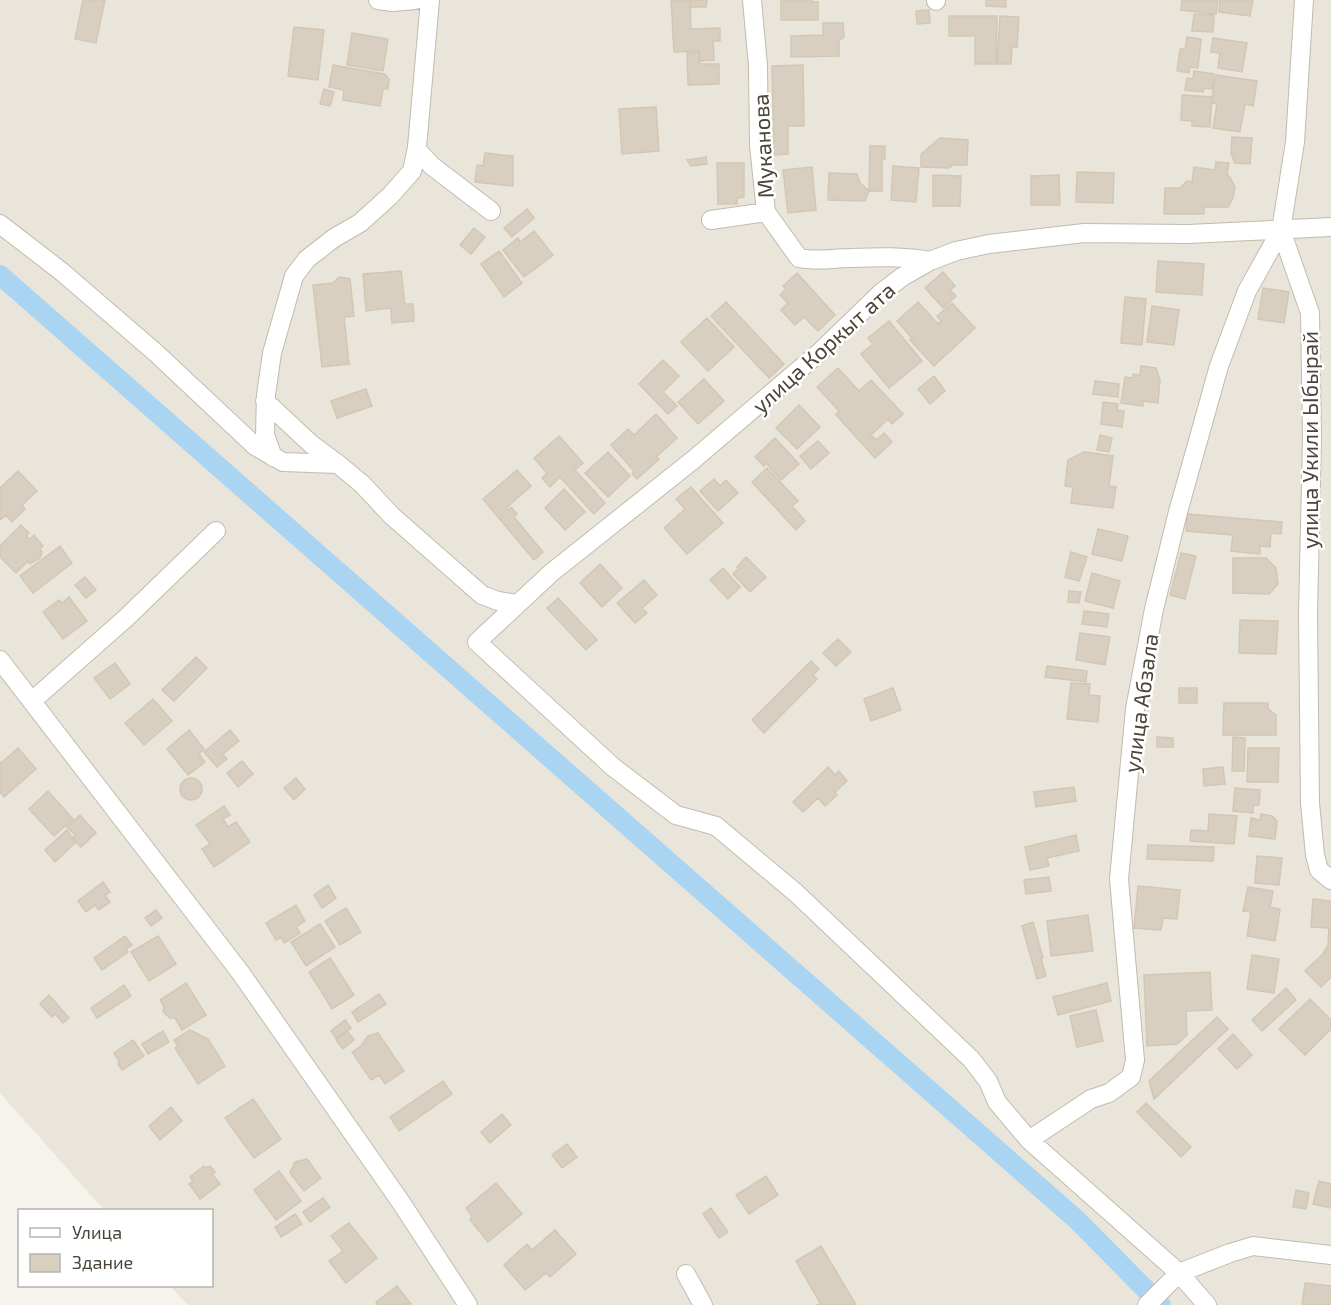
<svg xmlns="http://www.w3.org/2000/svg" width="1331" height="1305" font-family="'Exo 2',sans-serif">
<rect width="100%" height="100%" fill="#f6f3ec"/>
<path fill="#eae5da" d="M0 0H1331V1305H188L170 1286H212V1210H104L0 1093Z"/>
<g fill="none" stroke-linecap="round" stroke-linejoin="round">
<path stroke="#a9d4f2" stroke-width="20" d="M0 275 1077 1220 1161 1305"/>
</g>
<path fill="#d8cfc1" stroke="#d3c7b4" stroke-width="1.5" d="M83 0H105L96 43 75 39Z
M671 0H690L691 29 720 28V41H713L714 60 700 61 699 51 674 52Z
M690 0H707L706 7H690Z
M781 0H812V2H818V20H781Z
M986 0H1006V7L986 6Z
M1182 0H1218L1216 14 1181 10Z
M1220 0H1253L1250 16 1219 12Z
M929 10 930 23 917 24 916 11Z
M1194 14 1214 15 1213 32 1192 31Z
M949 16H997L996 64H975V36H949Z
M1000 16 1019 17 1017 47H1012L1011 64H997Z
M823 23H843L844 37 839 41V56L791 57V36L823 35Z
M294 27 324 30 318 80 288 76Z
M352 33 388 39 383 71 347 65Z
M1187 37 1201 39 1198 68 1190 67 1189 73 1177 71 1180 49H1185Z
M1213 38 1247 43 1242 72 1218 68 1220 53 1211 52Z
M687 53H699V64H719V84L688 85Z
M333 65 385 74 389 80 388 89H383L380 106 343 100 344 90 329 87Z
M803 65 804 126H788V154L774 155 772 66Z
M1194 71 1214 74 1212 89 1204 88 1203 92 1185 90 1187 78 1193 79Z
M1216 75 1257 81 1253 106 1245 104 1240 132 1213 128 1217 104 1211 103Z
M324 89 334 92 330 106 320 104Z
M1182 95 1212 97 1210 127 1192 126V121L1181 120Z
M656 107 659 151 622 154 619 109Z
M1232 137 1252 138 1250 164 1235 163 1231 154Z
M940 138 968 140 967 165H953L949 168 921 167V154Z
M870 146H885V159H882V191H869Z
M485 153 513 156V186L475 182 477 165 483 166Z
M706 157 707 164 691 166 687 160Z
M1216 162 1229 163 1227 175 1230 177 1235 187 1233 198 1228 207H1204V214H1164L1165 188H1180L1187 181 1192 182 1194 167 1215 170Z
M717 163H744V197L737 198V204H718Z
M893 166 919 168 916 202 891 200Z
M812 167 816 210 788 213 783 170Z
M1077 172 1114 173 1113 203 1076 202Z
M829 173 857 174 860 183 869 191 865 201 828 200Z
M933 175 961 176 960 206H933Z
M1059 175 1060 205H1031V176Z
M527 209 534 218 512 237 504 228Z
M474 228 485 237 471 254 460 245Z
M534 231 553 255 524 277 503 250 518 238 520 242Z
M499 251 522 283 504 297 481 264Z
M1158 261 1204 264 1202 295 1156 292Z
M401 271 405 304H413L414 321 392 323 391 308 366 311 363 274Z
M943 272 955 286 950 290 956 296 943 308 925 288Z
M797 273 835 315 818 331 804 317 795 325 781 310 788 303 780 295 786 289 783 286Z
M339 277 350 279 354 316 344 317 349 364 322 367 313 285 333 283Z
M1263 288 1289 292 1284 323 1258 319Z
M1125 297 1146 299 1142 345 1121 343Z
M726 302 784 364 769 378 711 316Z
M918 302 938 324 941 321 937 316 952 303 975 328 934 366 910 340 912 338 897 321Z
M1152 306 1179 310 1174 345 1147 342Z
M707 318 734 347 708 371 681 342Z
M889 321 922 361 889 388 861 354 873 344 868 338Z
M663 360 679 376 663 392 677 406 668 414 639 384Z
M1141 366 1156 368 1160 380 1158 403 1143 401V406L1121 403 1125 377 1133 378V374L1140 375Z
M838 368 859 391 871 380 903 414 892 424 888 419 871 435 876 440 884 433 892 442 875 458 836 415 839 411 817 387Z
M934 376 945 391 930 404 918 389Z
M704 379 724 401 698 424 678 402Z
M1095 381 1119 384 1118 397 1093 394Z
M366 389 372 406 337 418 331 401Z
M1103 402 1118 404 1117 410 1124 411 1122 427 1101 424Z
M799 405 820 427 797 449 776 428Z
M656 414 677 438 656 457 659 459 637 479 632 474 634 471 611 445 628 429 634 435Z
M1100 435 1112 438 1109 452 1097 450Z
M559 436 583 463 575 470 605 503 594 514 560 477 550 487 542 478 547 473 534 458Z
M775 438 799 464 781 480 766 463 764 466 755 457Z
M818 441 829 453 811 469 800 456Z
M608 452 630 476 608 497 585 473Z
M1084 452 1113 456 1109 486 1116 487 1113 508 1071 503 1073 487 1065 486 1068 460Z
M767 468 798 501 792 506 805 521 796 530 752 482Z
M517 470 531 486 506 508 508 510 511 507 517 514 514 517 543 552 534 560 483 499Z
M18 471 37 491 22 505 25 509 12 522 6 515 0 520V488Z
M714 479 720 486 726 480 738 493 718 511 700 491Z
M691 487 723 523 687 554 664 528 685 509 676 499Z
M564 489 585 512 565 530 545 508Z
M1187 514 1282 522 1281 534 1271 533 1270 547 1260 546V554L1231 551 1233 535 1186 531Z
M21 525 29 533 26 536 30 539 34 535 43 546 40 549 42 552 40 558 30 564 28 561 16 573 0 557V546Z
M1098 529 1128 536 1122 561 1092 554Z
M60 546 72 563 33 593 20 576Z
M1071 552 1087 557 1079 581 1065 577Z
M1181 553 1196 556 1185 599 1170 595Z
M746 557 766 577 750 592 733 574 739 568 737 567Z
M1233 558H1266L1276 568 1278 584 1269 594 1233 593Z
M600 564 622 588 602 607 580 583Z
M723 568 740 587 728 599 710 580Z
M1092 573 1120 581 1113 608 1085 601Z
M85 577 96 590 86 598 75 585Z
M644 580 657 595 642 608 647 613 635 623 617 603Z
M1069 591 1081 592 1079 603 1068 602Z
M69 597 87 621 63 639 43 612 59 600 62 603Z
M558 598 597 640 586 650 547 608Z
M1084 611 1109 614 1107 627 1082 624Z
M1240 620 1278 621 1276 654 1239 653Z
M1080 633 1110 637 1105 665 1076 660Z
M838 639 851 652 836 666 823 653Z
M196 657 207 668 174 701 162 690Z
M811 661 819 669 813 675 817 679 764 733 752 720Z
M115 663 130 684 110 699 94 678Z
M1047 666 1087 671 1086 682 1045 677Z
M1071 683 1090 684 1089 695 1100 696 1098 722 1067 719Z
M893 688 901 710 871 721 864 699Z
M1179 688H1197V703H1179Z
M153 699 172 721 144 745 125 723Z
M1224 703H1268V709L1276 715V735H1223Z
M189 730 204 749 199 754 205 762 188 775 167 749Z
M230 730 239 741 223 754 227 759 217 767 204 752Z
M1157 737 1173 738V747H1157Z
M1233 737 1245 738 1244 771H1232Z
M18 748 36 769 4 797 0 792V762L1 763Z
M1248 748H1279L1278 782H1247Z
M242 761 253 774 238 787 227 773Z
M828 767 835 775 839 771 847 781 835 792 837 795 825 806 818 798 803 812 793 802Z
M1223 767 1225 784 1204 786 1203 769Z
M296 778 305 789 294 800 284 788Z
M180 789a11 11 0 1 1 22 0a11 11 0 1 1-22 0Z
M1074 787 1076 801 1036 807 1034 792Z
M1235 788 1260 790 1259 805H1253V813L1233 811Z
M48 791 73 819 54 836 29 809Z
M224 806 230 815 223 819 228 827 236 822 250 842 214 867 202 849 210 844 196 825Z
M1209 814 1237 816 1234 844 1190 841 1191 830 1208 831Z
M1261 814 1272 816 1277 821 1275 839 1249 836 1251 818 1260 820Z
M80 815 96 833 81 847 72 838 75 835 67 827Z
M67 830 75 843 55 862 45 850Z
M1076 835 1079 851 1047 858 1049 866 1030 870 1025 847Z
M1148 845 1214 847 1213 861 1147 859Z
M1257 856 1282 858 1279 885 1255 883Z
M1049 877 1051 891 1026 894 1024 880Z
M103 882 110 892 105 895 110 902 99 910 95 905 86 912 78 901Z
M328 885 336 898 322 908 314 895Z
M1138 886 1180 890 1177 919 1163 918 1161 930 1134 928Z
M1248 887 1273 891 1270 907 1280 909 1275 941 1247 936 1251 912 1243 911Z
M1313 899 1331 901V977L1321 987 1305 971 1323 954 1328 945 1329 928 1311 927Z
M296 905 305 921 296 927 300 933 284 943 281 937 276 940 266 923Z
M346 908 361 932 340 945 325 921Z
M156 910 162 918 151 926 145 918Z
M1088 915 1093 951 1051 956 1047 921Z
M1033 922 1043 958H1041L1046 976 1037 979 1022 926Z
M320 924 335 947 306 966 291 942Z
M125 936 132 945 126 949 128 952 102 970 94 958Z
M158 936 176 964 149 981 131 952Z
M1252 955 1279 959 1274 993 1247 989Z
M330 958 354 995 332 1009 309 972Z
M1210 972 1212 1010 1186 1011 1187 1035 1177 1044 1147 1046 1144 975Z
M186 983 206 1015 182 1030 175 1018H170L163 1012 164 1006 160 1000Z
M1107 983 1111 1001 1058 1015 1053 997Z
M124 985 131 996 97 1018 91 1008Z
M1286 988 1296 1000 1262 1031 1252 1020Z
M379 994 386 1004 358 1022 352 1012Z
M49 995 69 1018 63 1023 55 1014 52 1017 40 1004Z
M1310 999 1331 1020V1029L1305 1055 1279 1029Z
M1096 1010 1103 1041 1077 1047 1070 1016Z
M1217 1017 1228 1029 1154 1099 1149 1081Z
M345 1020 351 1028 336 1038 331 1031Z
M190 1030 208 1039 225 1066 198 1084 175 1048 178 1046 174 1040Z
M163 1031 169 1042 148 1054 142 1044Z
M347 1031 354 1040 343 1049 336 1040Z
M378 1033 404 1071 385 1084 379 1075 371 1080 352 1052 361 1046 368 1036Z
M1233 1034 1252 1055 1237 1069 1218 1049Z
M133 1040 144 1056 122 1070 118 1064 120 1063 114 1053Z
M443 1081 452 1094 399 1131 390 1117Z
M253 1099 281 1139 254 1158 225 1118Z
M1146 1103 1191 1147 1181 1157 1137 1112Z
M171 1107 182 1121 160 1140 149 1126Z
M502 1114 511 1125 490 1143 481 1132Z
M567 1144 577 1157 562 1168 552 1155Z
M307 1159 321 1178 304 1191 290 1173 295 1162Z
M204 1166 206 1168 210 1166 215 1172 212 1174 220 1184 200 1199 189 1184 193 1181 190 1177Z
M279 1171 301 1201 276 1220 254 1190Z
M766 1176 778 1195 749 1214 736 1195Z
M1319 1181 1331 1184V1208L1313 1204Z
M496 1183 522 1214 488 1242 470 1220 472 1216 466 1208Z
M1296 1190 1309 1193 1306 1209 1293 1207Z
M323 1198 330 1207 310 1222 303 1212Z
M711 1208 728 1232 719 1238 703 1214Z
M295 1214 302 1224 281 1237 275 1227Z
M349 1223 377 1258 346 1283 329 1261 343 1251 331 1236Z
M555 1230 576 1254 550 1277 546 1273 525 1290 504 1265 527 1244 532 1250Z
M821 1246 856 1305H817L820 1303 796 1261Z
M1305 1283 1331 1286V1305H1302Z
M397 1286 411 1304 378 1305 376 1302Z"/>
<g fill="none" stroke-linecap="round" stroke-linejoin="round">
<g stroke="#c2bbae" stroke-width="20">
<path id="street" d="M378 0 393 2 415 0
M752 0 758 66 759 145 766 212 799 258C818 262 832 258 851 258 876 257 905 256 930 261
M936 0V1
M1304 0 1295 142 1281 230 1310 313 1312 437 1308 614 1310 803 1315 855 1319 870 1331 880
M417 150 432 166 491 211
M711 220 766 212
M0 224 62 272 156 353 255 446 283 462 338 464 362 484 392 516 482 595 498 601 517 604
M265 401 311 444 338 464
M273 457 265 435 266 395 272 353 294 276 307 259 334 238 360 223 390 196 412 171 417 147 430 0
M0 660 240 972 400 1201 468 1305
M32 701 126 618 216 531
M1029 1140 1091 1099 1109 1093 1131 1077 1135 1060 1119 879 1135 709 1154 609 1178 512 1219 366 1247 291 1281 230
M686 1274 703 1305
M1147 1305 1179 1273 1230 1253 1253 1246 1331 1255
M1207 1305 1179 1273 1029 1140 997 1102 988 1081 971 1059 796 893 716 826 676 815 613 767 477 642 551 573 693 460 821 351 881 293 902 277 930 261 956 251 989 244 1084 233 1188 234 1331 227"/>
</g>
<use href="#street" stroke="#fff" stroke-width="18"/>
</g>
<g text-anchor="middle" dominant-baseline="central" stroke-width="5" stroke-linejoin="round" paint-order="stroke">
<g font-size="22" fill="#4b4439" stroke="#fff">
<text transform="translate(762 146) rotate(-93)">Муканова</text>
<text transform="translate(823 347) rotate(-42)">улица Коркыт ата</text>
<text transform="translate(1309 440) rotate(-90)">улица Укили Ыбырай</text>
<text transform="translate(1140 703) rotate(-82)">улица Абзала</text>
</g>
</g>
<rect x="18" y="1209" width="195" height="78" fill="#ffffff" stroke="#b7b4b0" stroke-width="1.5"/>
<rect x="30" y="1228" width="30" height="9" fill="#ffffff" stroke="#b7b4b0" stroke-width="1.5"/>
<text x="72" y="1239" font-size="18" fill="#4b4439">Улица</text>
<rect x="30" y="1254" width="30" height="18" fill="#d8cfc1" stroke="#b7b4b0" stroke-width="1.5"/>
<text x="72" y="1269" font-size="18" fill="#4b4439">Здание</text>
</svg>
